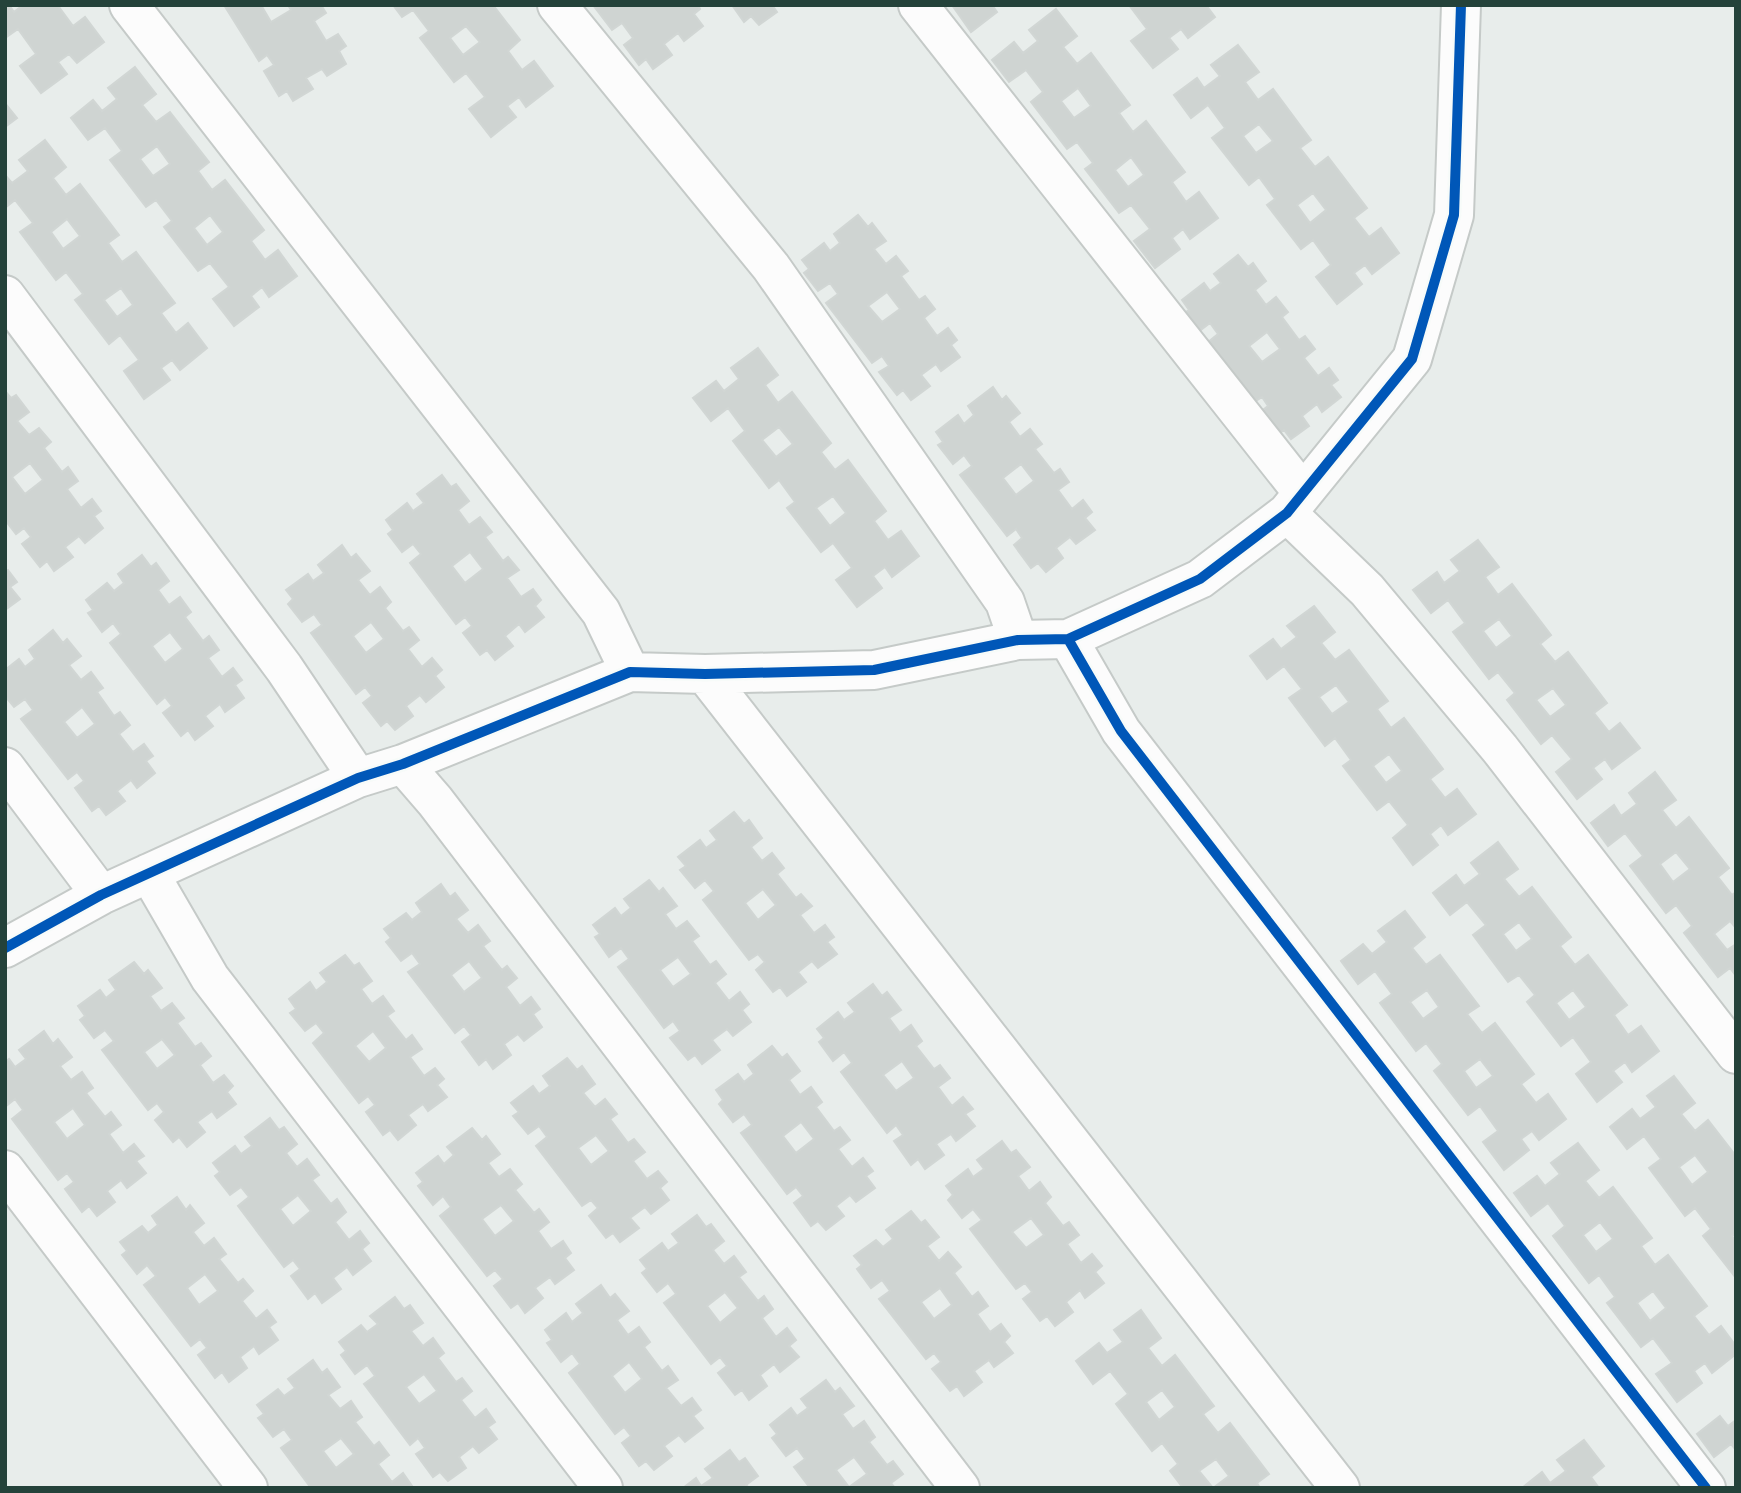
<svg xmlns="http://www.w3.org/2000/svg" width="1741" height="1493" font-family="'Asap Condensed',sans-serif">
<rect width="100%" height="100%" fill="#e8edeb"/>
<path fill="#cfd4d2" stroke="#d1d6d4" stroke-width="2" fill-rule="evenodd" d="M5 5H9L14 12 23 5H61L59 7 73 26 85 17 104 42 77 63 69 54 58 62 67 74 41 93 20 66 36 54 18 29 5 38Z
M224 5H261L271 22 291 10 288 5H321L326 13 314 21 326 41 338 34 346 46 339 51 346 64 327 76 322 69 306 78 313 89 293 101 287 91 279 96 264 71 274 65 267 55 259 61Z
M393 5H493L520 40 508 51 522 70 534 61 553 86 526 107 519 97 507 106 516 117 491 137 469 109 485 97 466 73 454 82 420 38 429 31 413 10 402 17ZM466 26 480 42 463 55 450 38Z
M593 5H698L700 9 694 14 703 26 684 41 678 33 664 44 672 55 653 69 646 59 639 65 624 45 633 38 622 23 612 30Z
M732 5H772L777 12 759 25 751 16 744 22Z
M952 5H992L997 12 971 32Z
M1129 5H1206L1215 17 1188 38 1181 29 1169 38 1178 49 1153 68 1131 41 1147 29Z
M1056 9 1077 36 1063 47 1077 64 1091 53 1130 105 1119 113 1133 132 1146 121 1185 172 1172 182 1186 202 1199 192 1218 218 1190 239 1183 229 1172 238 1180 249 1155 268 1134 241 1150 229 1131 205 1119 213 1085 169 1093 163 1077 142 1067 149 1031 102 1043 92 1026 70 1009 82 992 60 1014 42 1023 53 1038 41 1029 30ZM1078 88 1091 106 1074 118 1061 101ZM1131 157 1144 175 1128 187 1115 170Z
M1238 45 1259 72 1245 82 1258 100 1273 89 1311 140 1300 148 1315 167 1328 157 1367 208 1354 218 1369 237 1381 228 1399 253 1372 274 1365 265 1354 273 1362 284 1337 304 1316 277 1331 265 1313 240 1301 249 1267 205 1275 199 1259 177 1249 185 1212 138 1225 128 1208 105 1191 118 1174 95 1197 78 1204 88 1220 76 1211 65ZM1259 124 1273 141 1256 153 1243 136ZM1313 193 1326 210 1310 223 1297 205Z
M135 67 156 94 142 105 156 122 170 112 209 162 198 171 212 190 225 180 264 230 251 241 265 260 278 250 297 276 269 297 262 287 251 296 259 307 234 326 213 299 229 287 210 263 198 271 164 227 172 221 156 200 146 207 110 160 122 151 105 128 88 140 71 118 93 100 102 111 117 99 108 88ZM157 146 170 164 153 176 140 159ZM210 215 223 232 207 245 194 228Z
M5 103 17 118 5 127Z
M45 140 66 167 53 178 66 195 80 184 119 235 108 243 122 262 136 252 175 303 161 313 176 333 188 323 207 348 180 370 172 360 161 368 170 380 144 399 124 371 139 360 120 335 109 344 75 300 83 294 66 272 56 280 20 232 33 223 15 200 5 208V175L12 183 28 171 19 160ZM67 219 80 236 63 249 51 232ZM121 288 133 305 117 317 104 300Z
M858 215 868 227 872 223 886 241 874 249 886 264 896 256 908 271 901 276 919 300 925 296 935 309 924 318 937 336 948 328 957 340 951 345 960 357 941 371 936 364 921 375 930 386 911 400 903 390 897 395 879 372 889 366 882 356 872 363 826 303 838 294 830 283 818 291 804 273 809 269 802 260 824 243 830 251 840 243 834 234ZM887 292 900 309 882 322 868 306Z
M1238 255 1248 267 1253 263 1266 281 1255 290 1266 305 1276 297 1288 312 1282 317 1299 340 1305 336 1315 349 1304 358 1318 376 1329 368 1338 380 1331 385 1341 397 1322 412 1317 404 1302 416 1309 426 1291 439 1284 430 1277 435 1259 413 1268 406 1262 397 1253 403 1207 343 1218 334 1210 323 1198 332 1184 313 1189 310 1182 300 1204 283 1210 291 1221 283 1214 274ZM1267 332 1280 349 1262 362 1249 346Z
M758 348 778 375 765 385 778 403 792 392 831 443 821 452 835 470 848 460 886 511 874 521 888 540 901 531 919 556 892 577 885 567 873 576 882 588 857 607 836 580 852 568 833 543 821 552 787 508 795 502 779 480 769 488 733 441 745 431 728 408 711 421 693 398 716 381 724 391 739 379 731 368ZM779 427 793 444 776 457 762 440ZM833 496 846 513 830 526 816 508Z
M993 387 1002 400 1006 396 1020 413 1009 422 1020 437 1030 429 1042 444 1035 449 1054 473 1060 469 1069 482 1058 490 1072 509 1083 500 1092 512 1085 518 1095 530 1076 544 1070 537 1056 548 1063 558 1046 572 1038 563 1031 568 1014 545 1022 538 1016 529 1007 536 960 475 972 466 964 455 953 464 938 445 943 442 936 432 958 415 964 424 974 415 968 406ZM1021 464 1034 481 1016 495 1003 478Z
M5 391 11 398 16 395 29 412 17 421 29 435 39 428 51 442 44 448 62 472 68 467 78 481 67 489 81 508 92 499 101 511 94 516 103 528 85 543 79 536 65 547 73 557 54 571 47 561 40 567 22 544 31 537 24 528 16 534 5 520ZM30 463 43 480 25 494 12 477Z
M442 475 451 487 456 484 469 501 458 510 469 525 480 517 492 532 485 537 503 561 508 557 519 570 507 578 521 597 533 589 541 600 535 606 544 617 525 632 519 624 505 636 513 646 495 660 487 650 480 655 463 633 472 626 465 617 456 624 410 563 421 554 413 544 402 552 388 534 393 530 386 520 407 503 413 511 424 503 417 494ZM470 552 483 569 465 583 452 566Z
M1478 540 1499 567 1485 577 1498 595 1512 584 1551 635 1540 644 1555 662 1568 652 1607 703 1594 713 1609 732 1620 723 1640 748 1612 769 1605 759 1593 768 1602 779 1577 799 1556 772 1572 759 1552 735 1541 744 1507 700 1515 693 1498 672 1489 679 1453 632 1465 623 1448 600 1431 613 1413 590 1437 572 1444 583 1460 571 1451 560ZM1499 619 1512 636 1496 648 1483 631ZM1553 688 1566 705 1550 717 1536 700Z
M342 545 351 558 356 554 370 571 358 580 370 595 380 587 391 602 385 608 403 631 409 627 419 640 408 649 422 667 432 658 442 670 435 676 444 687 426 702 420 695 406 706 413 716 395 730 387 721 381 726 363 703 372 696 365 687 356 694 311 633 322 625 314 614 302 622 288 604 293 599 286 590 308 574 313 581 324 573 318 565ZM371 622 384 639 366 653 353 636Z
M142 555 151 567 156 563 169 581 158 590 169 605 180 597 191 612 185 617 203 641 209 636 219 650 208 658 222 677 233 668 242 680 235 685 244 698 225 712 220 704 205 716 213 726 195 740 188 730 181 736 163 713 172 706 165 697 157 704 110 643 121 634 113 623 102 632 88 613 93 610 86 600 107 583 114 591 124 583 118 574ZM170 632 183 649 165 663 152 646Z
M8 570 17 582 10 587 20 599 5 610V572Z
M1314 606 1335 632 1321 643 1335 660 1349 650 1388 701 1377 709 1391 728 1404 718 1443 769 1430 779 1445 798 1457 789 1476 814 1448 835 1441 825 1430 834 1438 845 1413 865 1393 838 1408 825 1389 801 1377 810 1343 766 1351 760 1335 738 1325 746 1289 698 1302 689 1284 666 1267 679 1250 656 1273 639 1281 649 1297 637 1287 626ZM1336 685 1349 702 1332 714 1319 697ZM1389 754 1402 771 1386 783 1373 766Z
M53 630 63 643 67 639 81 656 69 665 81 680 91 672 103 688 97 692 114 716 120 712 130 725 119 734 133 752 144 744 153 756 146 761 155 773 137 788 131 780 117 791 125 801 106 815 99 806 92 811 75 788 84 781 77 772 68 779 21 719 33 710 25 699 14 707 5 696V670L19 659 25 667 35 659 29 650ZM82 707 95 724 77 738 64 722Z
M1655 772 1676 800 1662 810 1676 828 1689 817 1729 868 1718 877 1732 895 1736 892V928L1730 921 1714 934 1727 950 1736 944V976L1730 968 1718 977 1684 933 1692 926 1676 905 1666 913 1630 866 1643 856 1625 833 1608 846 1591 823 1614 805 1621 816 1637 804 1629 793ZM1676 852 1690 869 1673 882 1660 864Z
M734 812 744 824 749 820 762 838 751 847 762 861 772 853 784 868 777 874 796 898 801 894 812 906 800 915 814 933 825 925 834 937 827 942 837 954 818 968 812 961 798 972 806 982 787 996 780 987 773 992 756 970 765 962 758 954 749 960 703 900 714 891 705 880 695 888 680 870 686 866 678 857 700 840 706 848 717 840 710 831ZM763 889 776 905 758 920 745 903Z
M1498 842 1518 869 1504 879 1519 897 1532 887 1571 937 1560 946 1575 965 1588 955 1627 1005 1614 1015 1628 1035 1641 1026 1659 1051 1632 1072 1625 1062 1613 1071 1622 1082 1597 1102 1576 1074 1591 1062 1573 1037 1561 1046 1527 1002 1535 995 1519 975 1508 982 1473 935 1486 925 1467 902 1450 915 1433 893 1456 875 1464 886 1480 874 1471 863ZM1519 922 1532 939 1516 951 1503 934ZM1573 990 1586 1007 1569 1020 1556 1003Z
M649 880 659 892 663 888 677 906 665 914 676 929 687 921 699 936 692 941 710 965 716 961 726 974 715 983 729 1001 740 992 749 1004 742 1010 751 1022 733 1036 727 1029 712 1040 720 1050 702 1064 695 1055 688 1060 670 1038 680 1031 673 1021 664 1028 618 967 629 959 621 948 609 957 595 937 600 934 593 925 615 908 621 916 631 908 624 899ZM678 957 691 974 673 987 660 970Z
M441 884 450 897 455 893 468 910 456 919 468 933 478 925 490 941 483 946 502 970 507 966 517 978 506 987 520 1006 531 997 540 1009 533 1014 542 1027 524 1041 518 1034 504 1044 511 1055 493 1069 486 1059 479 1065 462 1042 471 1035 464 1026 455 1033 408 972 420 964 412 953 401 961 386 942 391 938 384 929 406 913 412 920 422 912 416 903ZM469 961 482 978 464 992 451 975Z
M1405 911 1425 937 1412 948 1426 965 1440 955 1479 1006 1467 1014 1482 1033 1495 1023 1534 1074 1521 1084 1536 1103 1548 1094 1566 1119 1539 1140 1532 1131 1521 1139 1529 1150 1504 1170 1483 1142 1498 1131 1480 1106 1468 1115 1434 1071 1442 1064 1426 1043 1416 1051 1380 1003 1392 994 1375 971 1358 984 1341 961 1363 944 1372 954 1387 942 1378 931ZM1427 990 1439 1007 1423 1019 1410 1002ZM1480 1059 1493 1076 1476 1088 1464 1071Z
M345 955 354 966 359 963 372 981 361 989 372 1004 383 996 394 1011 387 1016 406 1040 412 1035 422 1049 410 1057 424 1076 435 1068 444 1079 437 1085 447 1097 428 1111 423 1104 408 1115 416 1125 398 1140 390 1130 383 1135 366 1112 375 1105 368 1096 359 1103 313 1043 324 1033 316 1023 305 1031 290 1013 296 1009 289 999 310 982 316 991 327 982 320 973ZM373 1031 386 1048 369 1062 355 1046Z
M134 962 144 974 148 970 162 988 150 996 161 1011 172 1003 184 1018 177 1023 195 1047 201 1043 211 1056 200 1065 213 1083 224 1075 233 1086 227 1092 236 1104 217 1118 212 1111 197 1122 205 1132 187 1147 179 1137 173 1142 155 1120 164 1112 157 1103 148 1110 102 1050 114 1041 105 1030 94 1038 80 1020 85 1016 78 1006 100 990 106 998 116 990 109 980ZM162 1039 175 1055 157 1069 144 1052Z
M873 984 882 996 887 992 901 1010 889 1018 900 1033 911 1025 922 1041 916 1046 934 1069 940 1065 950 1078 938 1087 952 1106 963 1097 973 1109 965 1114 975 1126 956 1141 951 1134 936 1144 944 1155 925 1169 918 1159 911 1165 894 1141 903 1135 896 1125 887 1133 841 1072 852 1063 844 1052 833 1061 819 1042 824 1038 817 1029 838 1012 844 1020 855 1012 848 1003ZM902 1061 914 1078 896 1091 883 1075Z
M44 1031 53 1044 58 1039 72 1057 60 1066 71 1080 82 1072 93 1088 86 1093 105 1117 111 1112 121 1125 109 1134 123 1153 134 1144 144 1156 136 1161 146 1173 127 1188 121 1180 107 1191 115 1202 97 1216 89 1206 82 1212 65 1189 74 1182 67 1173 58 1180 12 1119 23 1110 15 1099 5 1107V1062L9 1059 15 1067 26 1059 19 1050ZM73 1108 85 1125 67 1139 54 1122Z
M772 1046 782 1058 787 1054 800 1071 789 1080 800 1095 811 1087 822 1102 816 1107 834 1131 840 1127 850 1140 838 1149 852 1167 863 1158 873 1171 866 1176 875 1188 856 1202 850 1195 836 1206 844 1216 826 1230 818 1221 811 1226 794 1203 803 1196 796 1187 787 1194 741 1133 752 1125 744 1114 733 1122 719 1104 723 1100 716 1090 738 1074 744 1082 754 1074 748 1065ZM801 1122 814 1139 796 1153 783 1136Z
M567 1058 577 1070 582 1066 595 1084 583 1093 595 1107 605 1099 617 1114 610 1119 628 1143 634 1139 645 1152 633 1161 647 1179 658 1171 667 1182 660 1188 669 1200 651 1214 645 1207 630 1218 639 1228 620 1242 613 1233 606 1238 589 1216 598 1208 591 1200 582 1206 536 1146 547 1137 539 1126 528 1134 513 1116 519 1112 511 1103 533 1086 539 1094 550 1086 543 1076ZM596 1135 609 1151 591 1165 578 1148Z
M1674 1076 1695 1103 1681 1114 1695 1131 1708 1120 1736 1156V1234L1732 1236 1736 1241V1278L1703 1236 1711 1229 1695 1208 1685 1216 1649 1168 1661 1159 1644 1136 1627 1149 1610 1127 1632 1109 1640 1119 1656 1107 1647 1096ZM1695 1155 1708 1172 1692 1185 1679 1167Z
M270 1118 279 1130 284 1127 297 1144 286 1153 297 1167 307 1159 319 1175 312 1180 331 1204 337 1199 346 1212 335 1222 349 1240 360 1231 369 1243 362 1249 371 1261 353 1275 347 1267 333 1278 341 1289 322 1303 315 1293 308 1299 291 1276 300 1269 293 1260 284 1267 238 1206 249 1197 241 1187 230 1195 215 1176 220 1172 213 1163 235 1146 241 1154 252 1146 245 1137ZM298 1195 311 1211 293 1226 280 1209Z
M472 1128 482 1140 486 1136 500 1154 488 1163 499 1177 510 1169 522 1184 515 1190 534 1213 539 1209 549 1222 538 1231 551 1249 563 1241 571 1253 565 1258 574 1270 555 1284 550 1277 535 1288 543 1298 525 1313 518 1303 511 1308 494 1286 503 1279 495 1270 487 1276 440 1216 451 1207 443 1196 433 1205 418 1186 423 1182 416 1173 438 1156 444 1164 454 1155 447 1147ZM501 1205 514 1221 495 1236 482 1219Z
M1002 1141 1011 1153 1016 1150 1030 1167 1018 1176 1029 1191 1040 1182 1051 1197 1045 1203 1063 1226 1069 1222 1079 1235 1067 1244 1081 1263 1092 1254 1102 1266 1095 1272 1104 1283 1085 1298 1080 1290 1066 1302 1073 1312 1055 1326 1047 1316 1040 1321 1023 1299 1032 1292 1025 1283 1016 1289 970 1229 982 1220 973 1209 962 1218 948 1200 953 1195 946 1186 968 1169 973 1177 984 1169 977 1160ZM1031 1218 1044 1235 1026 1248 1012 1232Z
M1578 1143 1599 1170 1585 1181 1599 1198 1613 1187 1652 1238 1641 1246 1655 1265 1668 1255 1707 1306 1694 1316 1709 1335 1721 1326 1736 1346V1354L1712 1373 1705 1363 1694 1371 1702 1383 1677 1402 1656 1374 1672 1363 1653 1338 1641 1347 1607 1303 1615 1297 1599 1275 1589 1283 1553 1236 1565 1226 1548 1203 1531 1216 1514 1193 1537 1176 1545 1186 1560 1174 1551 1163ZM1600 1222 1613 1239 1596 1252 1583 1235ZM1653 1291 1666 1308 1650 1321 1637 1303Z
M177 1197 186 1210 190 1205 204 1223 193 1232 204 1246 214 1238 226 1254 219 1259 238 1283 243 1279 253 1291 242 1301 256 1319 267 1310 276 1322 269 1327 278 1340 259 1354 254 1346 240 1357 247 1368 229 1382 222 1372 215 1378 198 1355 207 1348 200 1339 191 1346 144 1285 156 1276 147 1265 137 1274 122 1255 127 1251 120 1242 142 1226 148 1233 158 1225 152 1216ZM205 1274 218 1291 199 1305 187 1288Z
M911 1211 921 1223 925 1220 939 1237 927 1246 939 1261 948 1252 961 1267 954 1273 972 1297 978 1292 988 1306 977 1314 990 1332 1001 1324 1010 1336 1004 1342 1013 1353 994 1367 989 1360 974 1371 982 1382 964 1396 957 1386 950 1391 932 1369 941 1362 934 1353 926 1359 879 1299 890 1291 882 1280 871 1288 857 1269 862 1265 854 1256 876 1240 883 1247 893 1239 886 1230ZM940 1288 952 1305 934 1319 921 1302Z
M697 1215 706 1227 711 1224 724 1241 713 1250 724 1264 734 1256 746 1272 739 1277 758 1301 764 1296 773 1309 762 1318 776 1337 787 1328 796 1340 789 1346 799 1357 780 1372 774 1364 760 1375 767 1386 749 1400 742 1390 735 1395 718 1373 727 1366 720 1357 711 1364 664 1303 676 1294 668 1283 657 1292 642 1273 647 1269 640 1260 662 1243 668 1251 679 1243 672 1234ZM725 1292 738 1308 720 1323 707 1306Z
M601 1285 610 1298 615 1294 629 1311 617 1320 628 1335 639 1327 650 1342 644 1347 662 1371 668 1366 678 1380 666 1388 681 1406 692 1398 701 1410 693 1416 703 1428 685 1442 679 1435 664 1446 672 1456 654 1470 646 1461 639 1466 622 1443 631 1436 624 1427 615 1434 569 1373 580 1364 572 1353 561 1362 547 1343 552 1340 545 1330 566 1313 572 1322 583 1313 576 1304ZM629 1362 642 1379 625 1393 612 1376Z
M395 1297 404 1309 410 1305 423 1323 411 1331 423 1346 433 1338 444 1353 438 1358 456 1382 462 1378 472 1391 461 1400 475 1418 486 1409 495 1422 488 1427 497 1439 479 1453 473 1446 459 1457 466 1468 448 1481 440 1472 433 1477 416 1454 425 1448 418 1438 410 1445 364 1384 375 1376 367 1365 355 1374 341 1355 346 1351 339 1342 361 1325 367 1332 378 1324 370 1316ZM424 1374 437 1391 419 1404 406 1387Z
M1141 1310 1161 1338 1148 1348 1162 1366 1175 1355 1214 1406 1203 1414 1218 1433 1230 1423 1269 1474 1257 1483 1260 1488H1213L1229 1476 1216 1459 1199 1471 1213 1488H1183L1170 1471 1178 1464 1162 1443 1152 1451 1116 1404 1128 1394 1110 1371 1093 1384 1076 1361 1099 1343 1107 1353 1123 1342 1114 1330ZM1162 1390 1175 1407 1159 1420 1146 1402Z
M313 1360 322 1373 327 1369 340 1387 328 1395 340 1409 351 1401 362 1417 355 1422 374 1446 379 1442 389 1455 378 1464 392 1482 403 1473 412 1486 410 1488H311L281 1448 292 1440 284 1429 273 1437 258 1418 264 1414 257 1405 278 1389 284 1396 295 1388 288 1379ZM341 1438 354 1454 336 1468 323 1451Z
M826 1380 835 1392 840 1388 854 1406 842 1414 853 1429 864 1421 875 1437 869 1442 887 1465 893 1461 903 1474 891 1483 895 1488H810L794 1467 805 1459 797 1448 786 1456 772 1438 777 1434 770 1425 791 1408 797 1416 808 1408 801 1399ZM854 1457 867 1474 849 1487 836 1470Z
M1720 1416 1728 1426 1736 1420V1450L1731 1444 1714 1457 1697 1434Z
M1584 1440 1604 1466 1591 1477 1599 1488H1522L1542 1472 1550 1483 1566 1471 1557 1460Z
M730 1450 739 1462 745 1458 758 1476 746 1485 749 1488H683L696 1478 701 1486 713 1478 705 1469Z"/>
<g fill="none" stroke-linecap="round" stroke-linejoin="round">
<g stroke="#c5cac8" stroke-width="42">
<path id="street" d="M129 5 601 612 630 672
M557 5 771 267 1005 602 1018 640
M918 5 1303 493
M5 295 284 668 358 778
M1287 513 1367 590 1500 749 1736 1054
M1068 639 1121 731 1706 1488
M705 674 1340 1488
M403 764 435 801 960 1488
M5 767 101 895
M149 873 210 978 603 1488
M5 948 101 895 358 778 403 764 630 672 705 674 874 670 1018 640 1068 639 1200 579 1287 513 1412 359 1454 215 1461 5
M5 1170 248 1488"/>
</g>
<use href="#street" stroke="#fcfcfc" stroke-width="38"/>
<g stroke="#f7fbf9" stroke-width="15">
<path id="cycleway" d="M1068 639 1121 731 1706 1488
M5 948 101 895 358 778 403 764 630 672 705 674 874 670 1018 640 1068 639 1200 579 1287 513 1412 359 1454 215 1461 5"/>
</g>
<use href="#cycleway" stroke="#0057b8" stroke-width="10"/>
</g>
<rect width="1741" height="1493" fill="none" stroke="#24423a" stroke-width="14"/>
</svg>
